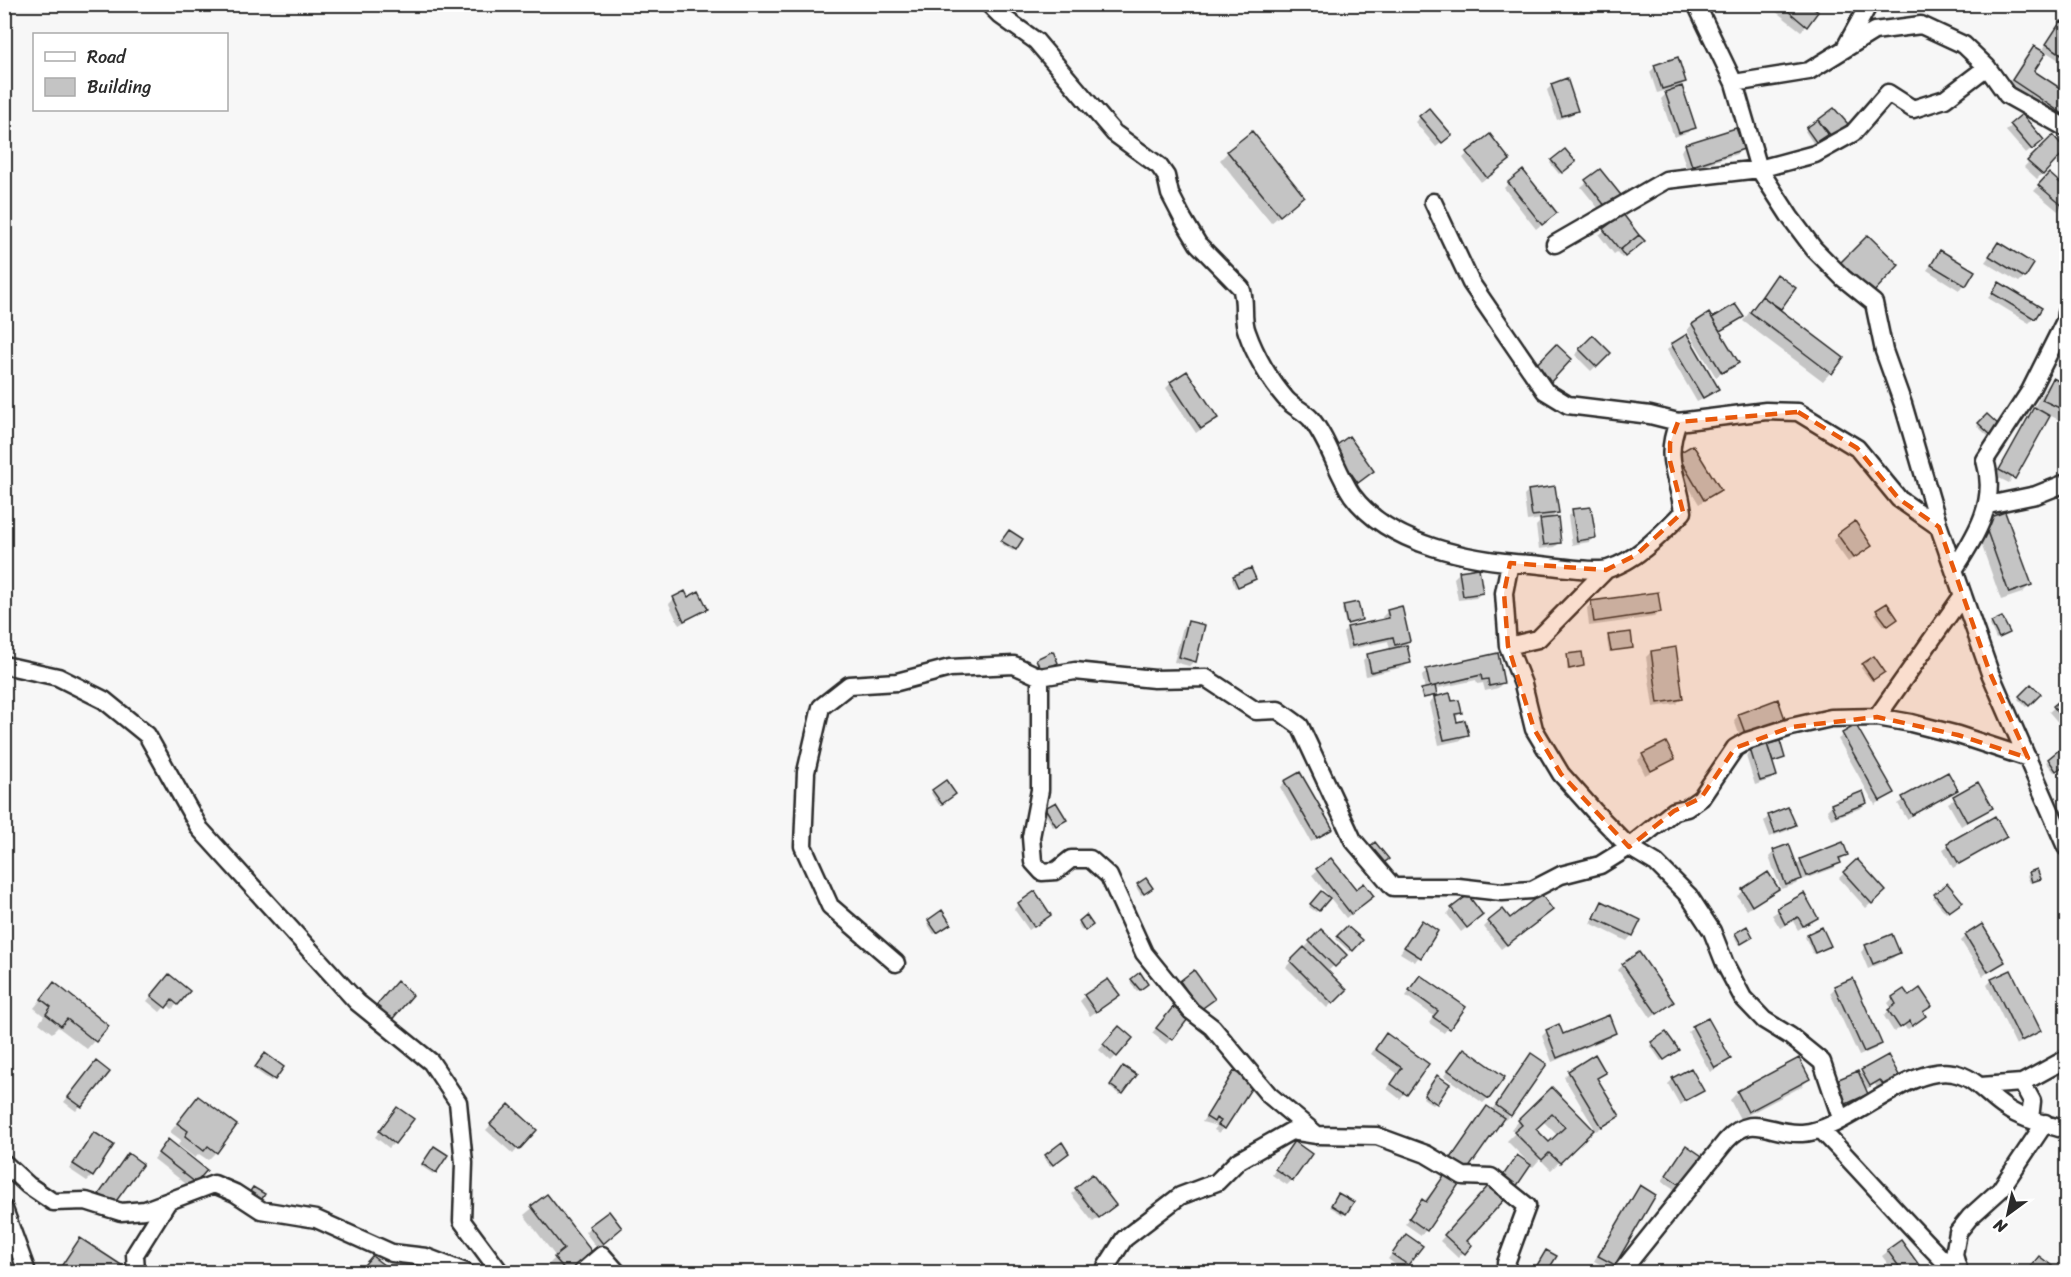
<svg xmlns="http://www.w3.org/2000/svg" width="2071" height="1277" font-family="Sriracha,sans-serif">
<rect width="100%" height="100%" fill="#f7f7f7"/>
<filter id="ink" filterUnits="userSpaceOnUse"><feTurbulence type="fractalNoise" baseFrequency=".0167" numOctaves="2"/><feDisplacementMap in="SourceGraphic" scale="12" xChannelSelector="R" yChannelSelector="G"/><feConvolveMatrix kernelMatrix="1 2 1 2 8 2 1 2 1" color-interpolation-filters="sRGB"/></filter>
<g filter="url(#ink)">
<path fill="#0003" fill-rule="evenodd" d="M1781 4 1806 26 1801 31 1775 11Z
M2061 23 2066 26V58L2062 62 2045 51 2032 72 2066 94V127L2005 89 2026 56 2034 48 2041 52Z
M1655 67 1685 81 1676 90 1694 127 1689 132 1674 137 1661 99 1671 89 1657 93 1650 72Z
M1552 85 1576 110 1571 115 1557 120 1547 90Z
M2022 116 2037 145 2026 154 2006 131Z
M1420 117 1445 140 1436 147 1415 122Z
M1819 121 1846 124 1826 141 1823 136 1813 143 1805 131Z
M2053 137 2065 149 2037 179 2024 167Z
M1686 146 1742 149 1737 154 1687 170 1681 151Z
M1228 152 1294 204 1271 223 1220 160Z
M1468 153 1503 165 1481 182 1463 158Z
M1552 161 1572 164 1559 174 1550 163Z
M1600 171 1622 198 1603 214 1581 187Z
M2049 175 2066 190V202L2058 211 2034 191Z
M1509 183 1555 213 1536 229 1504 188Z
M1622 216 1643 241 1622 258 1617 252 1614 254 1599 235Z
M1998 244 2024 277 2019 282 1985 262Z
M1941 252 1973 272 1959 290 1927 270Z
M1772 281 1780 308 1778 310 1842 359 1823 381 1743 321Z
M1999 284 2034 318 2029 323 1988 298Z
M1735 306 1742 317 1719 332 1737 362 1716 377 1687 330 1692 325 1711 320Z
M1593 337 1609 353 1591 371 1575 355Z
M2066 341V355L2061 352Z
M1672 345 1717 388 1712 394 1697 402 1667 350Z
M2053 380 2066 386V423L2049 415 2009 483 1995 476 2045 388Z
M1171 383 1216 418 1196 433 1166 388Z
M1987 416 2000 428 1990 438 1977 426Z
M1693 447 1719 490 1699 504 1673 461Z
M1334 449 1367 476 1352 487Z
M1529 491 1557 512 1550 519 1560 542 1555 547 1539 549 1536 526 1543 519 1527 521 1524 496Z
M1573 511 1594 537 1589 542 1572 545 1568 516Z
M1984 521 2030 585 2022 593 2001 600 1976 529Z
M1854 523 1865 550 1848 562 1833 541Z
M1007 534 1015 549 1013 551 1001 544Z
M1460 572 1481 593 1476 598 1458 600 1454 578Z
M1234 577 1254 579 1235 588 1232 579Z
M674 599H687L706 609 679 625 669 604Z
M1592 603 1659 612 1654 617 1589 626 1587 608Z
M1344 607 1361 620 1346 625 1342 609Z
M1388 611 1408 641 1402 648 1410 662 1404 667 1366 676 1363 660 1368 655 1390 650 1388 641 1347 650 1343 633 1348 628 1383 620 1382 617Z
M1877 611 1894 621 1885 627 1875 614Z
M1188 622 1194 661 1189 666 1174 662 1183 627Z
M1992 623 2006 635 1996 639 1990 625Z
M1609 637 1631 647 1609 652 1607 639Z
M1651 652 1682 698 1676 704 1653 707 1646 657Z
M1496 655 1503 682 1498 688 1485 691 1483 683 1477 684 1476 680 1434 689V696L1422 699 1420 693 1425 690 1422 676 1427 671Z
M1567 656 1583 666 1567 670Z
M2066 659V677L2057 668Z
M1863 665 1881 674 1871 681 1861 668Z
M2031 686 2039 694 2026 707 2018 699Z
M2066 697V725L2063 728 2049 712Z
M1434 698 1451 703 1461 712 1455 718 1456 724 1467 735 1462 740 1439 745 1429 703Z
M1739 715 1783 719 1778 724 1740 737 1734 720Z
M1856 727 1893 793 1875 805 1838 739Z
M1779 743 1783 758 1771 763 1775 775 1770 780 1755 785 1746 756 1751 751Z
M2060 751 2066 763 2054 772 2046 762Z
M1643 755 1674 759 1645 775 1638 760Z
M1947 774 1956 789 1907 819 1898 804Z
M1285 782 1331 828 1326 834 1311 842 1280 787Z
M1978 784 1991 807 1961 826 1948 803Z
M933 791 952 796 939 805 931 793Z
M1866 802 1861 808 1831 819 1827 810 1832 805Z
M1046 810 1063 822 1053 827 1044 812Z
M1769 816 1794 824 1789 830 1770 837 1764 821Z
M1995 818 2005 837 1953 868 1943 849Z
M1774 852 1796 866 1801 860 1846 854 1834 868 1802 880 1801 878 1796 884 1781 889 1769 857Z
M1331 860 1367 901 1346 918 1312 875Z
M1857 861 1884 891 1866 908 1839 878Z
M2030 873 2039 878 2030 883 2027 876Z
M1767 874 1772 893 1747 910 1737 896Z
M1138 885 1149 890 1141 895 1136 887Z
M1947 886 1961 901 1946 913 1933 898Z
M1321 893 1328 898 1316 912 1309 907Z
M1803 895 1816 917 1798 930 1793 921 1780 928 1772 915Z
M1603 903 1632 935 1627 941 1590 923Z
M1019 904 1044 920 1029 930 1014 909Z
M1451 910 1466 928 1461 932 1447 914Z
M1551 910 1501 949 1484 927 1489 922 1510 920Z
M941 913 947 925 934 934 927 923Z
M1086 918 1089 927 1082 931 1078 924Z
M1422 922 1436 932 1415 962 1400 953Z
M1347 928 1361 940 1350 952 1336 939Z
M1321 931 1345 955 1327 972 1345 990 1327 1008 1286 967Z
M1736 934 1749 939 1739 945 1734 936Z
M1807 935 1829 946 1813 954 1805 937Z
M1891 936 1898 953 1893 958 1868 969 1861 952 1866 947Z
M1966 936 2003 961 1983 976 1961 941Z
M1623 965 1672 1002 1651 1018 1618 970Z
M1132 980 1144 986 1137 991 1130 982Z
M1992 980 2039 1031 2034 1036 2016 1045 1987 985Z
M164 981 177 1004 172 1009 167 1004 160 1012 147 1001Z
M1181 982 1213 999 1194 1013 1176 987Z
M1416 982 1463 1008 1444 1033 1429 1023 1434 1016 1406 996Z
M1835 988 1881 1044 1875 1049 1859 1056 1830 993Z
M47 992 107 1026 87 1049 58 1027 52 1033 39 1023 44 1016 34 1008Z
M1118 995 1090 1016 1080 1001 1085 996Z
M1893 998H1908L1930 1006 1922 1013 1924 1016 1919 1021 1907 1030 1904 1025 1894 1032 1884 1016 1892 1009 1888 1003Z
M1168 1014 1171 1039 1166 1044 1152 1033Z
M1693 1027 1729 1059 1724 1064 1710 1072 1688 1032Z
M1547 1031 1562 1036 1614 1033 1609 1038 1552 1062 1542 1036Z
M1114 1033 1116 1056 1111 1061 1099 1050Z
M1381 1040 1427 1064 1400 1099 1387 1089 1398 1074 1371 1054Z
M1652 1043 1675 1051 1661 1061 1650 1045Z
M1459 1055 1488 1098 1483 1103 1444 1076Z
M1531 1055 1510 1115 1505 1120 1502 1118 1445 1166 1482 1113 1487 1108 1491 1111Z
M263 1057 282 1067 271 1081 254 1069Z
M1798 1060 1809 1079 1801 1087 1740 1119 1730 1100 1738 1092Z
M91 1068 108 1072 76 1111 64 1102Z
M1121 1070 1122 1093 1120 1095 1109 1087Z
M1862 1071 1898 1077 1878 1090 1875 1084 1865 1090 1867 1094 1861 1099 1839 1109Z
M1569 1072H1604L1596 1079 1618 1116 1596 1131 1564 1077Z
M1234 1073 1224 1128 1219 1133 1214 1130 1217 1126 1202 1122Z
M1436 1079 1435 1103 1433 1105 1423 1098Z
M1673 1079 1702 1091 1680 1105 1668 1084Z
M1552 1090 1592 1130 1551 1170 1540 1159 1533 1167 1530 1164 1513 1189 1496 1186 1517 1157 1529 1163 1507 1141 1515 1133 1511 1129ZM1543 1121 1558 1136 1549 1144 1534 1129Z
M198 1098 216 1152 208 1160 199 1154 195 1158 178 1145 181 1140 170 1132Z
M509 1106 535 1130 513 1154 486 1130Z
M393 1114 394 1143 389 1148 375 1137Z
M94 1134 92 1176 87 1181 69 1169Z
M164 1146 204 1170 190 1187 154 1159Z
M1289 1148 1292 1180 1287 1185 1272 1175Z
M432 1150 446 1156 433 1174 421 1166Z
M1681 1152V1185L1676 1190 1662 1181Z
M1065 1155 1050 1166 1044 1158 1046 1156Z
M1445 1176 1426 1230 1421 1235 1405 1224Z
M1091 1177 1109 1210 1093 1222 1071 1194Z
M1640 1187 1614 1264 1609 1269 1594 1261Z
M1485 1191 1465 1241 1470 1245 1458 1258 1440 1241Z
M547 1196 591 1253 568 1272H551L547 1266 556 1257 524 1215Z
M1336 1197 1345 1213 1343 1215 1330 1207Z
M590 1227 615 1233 597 1248 585 1232Z
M80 1240 124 1268 121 1272H56Z
M1402 1241 1407 1264 1402 1270 1388 1259Z
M1900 1242 1922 1272H1894L1882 1256Z
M1546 1252 1548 1268 1554 1272H1532Z"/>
<path fill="#c4c4c4" stroke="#2b2b2b" stroke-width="1.5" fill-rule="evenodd" d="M1780 4H1808L1818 12 1807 27Z
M2061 21 2066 24V57L2046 44Z
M2034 46 2046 53 2034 71 2066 92V116L2012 80Z
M1678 57 1686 82 1662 89 1654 65Z
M1567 78 1578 111 1562 116 1551 84Z
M1682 86 1696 128 1679 133 1665 92Z
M1429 108 1452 135 1442 143 1419 116Z
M1834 108 1848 124 1832 137 1818 120Z
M2022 114 2044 140 2032 150 2010 124Z
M1818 120 1828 134 1816 142 1806 128Z
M1736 128 1744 149 1692 166 1685 144Z
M1252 131 1304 196 1280 216 1227 151Z
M1490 134 1510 160 1487 178 1467 152Z
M2053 135 2066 150 2043 175 2027 161Z
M1565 149 1576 162 1562 173 1551 160Z
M1600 169 1624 199 1609 211 1585 180Z
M1523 170 1557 213 1542 225 1508 182Z
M2049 173 2066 188V204L2064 207 2038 185Z
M1623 214 1639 235 1620 250 1603 229Z
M1639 235 1645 241 1625 257 1620 250Z
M1868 235 1899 265 1872 294 1840 263Z
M1998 242 2034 264 2025 278 1989 256Z
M1940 250 1975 271 1966 286 1931 265Z
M1777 274 1796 288 1781 309 1762 296Z
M1999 282 2042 308 2035 319 1992 293Z
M1762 296 1844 358 1832 374 1750 312Z
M1735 304 1744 317 1720 331 1712 318Z
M1709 313 1739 363 1722 373 1692 324Z
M1687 334 1719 389 1703 398 1671 344Z
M1593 335 1611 353 1597 367 1579 349Z
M1556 344 1572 359 1548 385 1532 369Z
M1187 371 1218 418 1201 429 1170 382Z
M2053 378 2066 385V411L2042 400Z
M2034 407 2050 416 2015 479 1999 470Z
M1987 414 2002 428 1993 437 1978 423Z
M1349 436 1374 471 1358 483 1333 448Z
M1693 445 1721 490 1704 500 1677 454Z
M1555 486 1559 513 1532 516 1528 490Z
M1591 507 1596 538 1577 541 1572 509Z
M2005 512 2032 585 2009 593 1983 520Z
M1558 517 1561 543 1544 545 1540 519Z
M1855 521 1872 546 1854 558 1837 534Z
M1009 530 1023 539 1016 550 1001 541Z
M1251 568 1256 579 1238 587 1233 576Z
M1479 568 1483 593 1463 596 1459 571Z
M685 591 688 597 699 591 708 609 684 621 673 597Z
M1658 592 1661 612 1594 622 1591 601Z
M1358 602 1362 620 1347 624 1343 605Z
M1887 603 1898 619 1888 626 1876 610Z
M1402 606 1410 641 1395 645 1393 637 1352 646 1347 627 1389 618 1387 610Z
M2002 617 2010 633 1999 638 1991 622Z
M1188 621 1205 625 1196 662 1179 657Z
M1631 632 1633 648 1611 651 1608 635Z
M1407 645 1411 663 1371 672 1367 654Z
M1676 647 1683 699 1658 703 1651 651Z
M1053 651 1058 663 1041 671 1036 659Z
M1582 652 1584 666 1569 669 1567 654Z
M1498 653 1504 683 1489 686 1488 679 1482 680 1481 675 1430 687 1426 669Z
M1874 656 1885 672 1873 680 1862 664Z
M2031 684 2041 694 2029 706 2019 696Z
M1435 686 1437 695 1423 698 1421 689Z
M1450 693 1452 701 1459 700 1462 713 1455 714 1457 722 1465 720 1469 735 1444 740 1434 697Z
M2066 695V722L2053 706Z
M1778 699 1785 719 1745 733 1738 714Z
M1856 725 1895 793 1880 801 1842 733Z
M1780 741 1785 758 1773 762 1767 744Z
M1666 742 1675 759 1651 771 1642 754Z
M1767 744 1777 776 1760 781 1750 749Z
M2060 749 2066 758V764L2056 771 2048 759Z
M1300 772 1333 829 1317 838 1284 781Z
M1948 772 1958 790 1912 815 1902 797Z
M946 780 956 794 942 804 932 790Z
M1978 782 1993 808 1967 822 1953 796Z
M1863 791 1867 803 1836 815 1831 804Z
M1056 802 1067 820 1056 826 1045 808Z
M1788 807 1796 825 1775 833 1768 815Z
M1995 816 2007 837 1959 864 1947 843Z
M1375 842 1389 859 1379 866 1366 850Z
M1843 842 1848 855 1839 858 1841 863 1807 876 1800 859Z
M1789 844 1802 879 1786 885 1773 850Z
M1331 858 1356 889 1364 883 1374 896 1351 914 1316 869Z
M1857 859 1886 891 1872 904 1843 872Z
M2037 869 2041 879 2032 882 2029 872Z
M1768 872 1779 889 1752 906 1742 889Z
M1146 878 1153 888 1144 894 1137 884Z
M1947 883 1963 902 1949 912 1934 894Z
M1035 891 1051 915 1034 927 1018 903Z
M1321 891 1330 898 1319 911 1310 904Z
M1804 893 1818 918 1803 926 1798 917 1785 924 1777 908Z
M1541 894 1553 910 1507 945 1488 921 1503 909 1510 918Z
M1468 895 1483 915 1467 928 1451 908Z
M1602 901 1641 920 1633 936 1594 918Z
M942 910 951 924 937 933 928 920Z
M1086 915 1093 925 1085 931 1079 921Z
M1422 920 1438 931 1421 958 1404 947Z
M1982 924 2005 962 1988 972 1965 935Z
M1347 926 1363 940 1353 951 1337 936Z
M1747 926 1753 937 1741 944 1735 933Z
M1822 927 1831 946 1815 953 1807 934Z
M1321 929 1347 955 1335 967 1309 941Z
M1892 934 1900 953 1873 964 1865 945Z
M1304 947 1347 990 1333 1004 1290 961Z
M1639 952 1674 1002 1657 1014 1622 964Z
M1194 970 1215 999 1200 1010 1180 981Z
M2011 970 2041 1031 2021 1041 1991 979Z
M1140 972 1148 984 1140 990 1131 979Z
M169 974 190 991 178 1005 172 1000 166 1008 151 996Z
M1420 975 1466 1007 1450 1029 1433 1017 1438 1011 1409 990Z
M1853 978 1882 1044 1864 1052 1834 986Z
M1108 979 1120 995 1096 1012 1084 995Z
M397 981 413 995 389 1023 373 1009Z
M54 982 109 1026 96 1042 67 1019 61 1026 46 1014 51 1007 41 999Z
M1920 988 1932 1006 1923 1012 1926 1016 1912 1026 1910 1021 1900 1028 1888 1010 1896 1004 1892 997 1904 989 1909 996Z
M1173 1007 1188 1019 1172 1040 1156 1028Z
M1609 1015 1616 1033 1557 1058 1546 1030 1559 1024 1563 1034Z
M1708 1018 1731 1059 1715 1068 1692 1026Z
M1119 1026 1133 1038 1117 1057 1103 1044Z
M1666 1032 1679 1050 1664 1060 1651 1042Z
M1386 1033 1429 1064 1407 1095 1391 1084 1402 1068 1375 1049Z
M1464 1048 1505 1077 1489 1099 1448 1070Z
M265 1053 284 1067 275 1080 255 1067Z
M1531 1053 1547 1064 1511 1116 1496 1105Z
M1595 1054 1606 1073 1597 1078 1620 1116 1602 1127 1568 1071Z
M1888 1055 1900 1077 1884 1086 1880 1080 1870 1086 1861 1070Z
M1799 1058 1810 1079 1748 1112 1737 1091Z
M96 1061 110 1072 82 1107 68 1097Z
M1123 1066 1137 1075 1123 1094 1110 1085Z
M1691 1068 1704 1091 1685 1101 1672 1078Z
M1234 1071 1254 1084 1225 1129 1218 1125 1221 1121 1216 1118 1214 1122 1206 1117Z
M1858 1071 1868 1094 1844 1105 1834 1081Z
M1437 1075 1450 1084 1437 1104 1424 1095Z
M1552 1087 1594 1130 1560 1163 1549 1153 1542 1160 1514 1132 1522 1125 1518 1120ZM1552 1114 1565 1127 1549 1142 1536 1129Z
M198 1096 237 1125 217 1153 208 1146 204 1151 185 1136 188 1131 177 1123Z
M509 1104 537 1130 519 1150 490 1124Z
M1487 1106 1504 1118 1466 1172 1449 1161Z
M397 1107 414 1119 395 1144 379 1131Z
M94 1132 114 1145 93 1177 73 1164Z
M168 1139 207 1170 196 1183 158 1153Z
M1294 1141 1312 1154 1293 1181 1275 1169Z
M1062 1142 1069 1153 1053 1165 1045 1155Z
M1686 1145 1702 1156 1682 1186 1666 1175Z
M434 1146 448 1155 436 1173 422 1164Z
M128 1153 143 1164 114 1204 99 1194Z
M1517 1155 1531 1165 1514 1190 1500 1180Z
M1092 1174 1116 1205 1099 1218 1075 1188Z
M1445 1174 1459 1184 1427 1231 1409 1218 1422 1199 1426 1202Z
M1490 1184 1506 1198 1467 1241 1472 1245 1465 1254 1444 1235Z
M1640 1185 1656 1195 1615 1265 1598 1256Z
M253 1187 265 1194 259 1204 247 1196Z
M1338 1193 1354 1202 1346 1214 1331 1205Z
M547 1194 593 1253 567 1272 554 1257 564 1249 531 1206Z
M609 1211 622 1228 603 1244 589 1226Z
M1406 1234 1423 1246 1408 1265 1392 1254Z
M80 1238 126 1268 123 1272 58 1271Z
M1901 1240 1924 1272H1903L1887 1250Z
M1546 1250 1557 1256 1550 1267 1555 1272H1533Z
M372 1256 393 1272H358Z
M2039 1256 2060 1272H2026Z"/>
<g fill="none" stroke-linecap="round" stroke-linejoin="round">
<g stroke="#2b2b2b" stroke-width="21">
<path id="street" d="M989 4 1001 16 1036 41 1114 133 1159 166 1166 176 1170 194 1183 219 1198 244 1241 288C1247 303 1241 317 1247 332 1255 355 1270 381 1286 399 1293 407 1304 411 1311 419 1329 441 1336 471 1352 495 1388 545 1473 561 1530 564 1548 565 1594 573 1608 569 1638 560 1662 533 1683 512 1678 473 1663 461 1678 422L1766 411 1798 412 1857 448 1899 499 1939 527
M1696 4 1734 83 1759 169 1790 217 1814 249 1843 278 1874 303 1884 351 1903 404 1939 527 1990 673 2066 847
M1846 46 1869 4
M1734 83 1809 71 1874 31 1921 25 1964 45 1987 67 2007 95 2066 128
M1433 202 1471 283 1545 391 1568 405 1650 415 1678 422
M1555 244 1666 180 1759 169 1815 154 1853 133 1888 93 1913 109 1945 99 1987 67
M1988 505 2036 495 2066 483
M1510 563 1504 593 1508 646 1523 684 1534 729 1561 774 1594 811 1629 847 1656 863 1689 896 1712 931 1725 964 1743 998 1764 1020 1790 1036 1822 1062 1841 1118
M1954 570C1976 535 1998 502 1985 460L2030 391 2065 321 2066 313
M1508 646 1538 639 1606 570
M4 665 58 677 104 700 147 735 200 829 357 1002 431 1062 458 1102 464 1163 462 1221 500 1272
M1040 677V790L1031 837 1033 862 1042 872 1056 871 1071 859H1090L1109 876 1144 953 1191 1011 1212 1027 1269 1095 1317 1135
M1877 717 1963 595
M896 963 830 906 803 846 806 772 821 707 849 685 897 682 950 668 1014 665 1040 677 1075 671 1154 679 1206 678 1256 711 1278 710 1300 726 1353 840 1393 887H1458L1502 892 1532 890 1561 875 1600 865 1629 847 1674 811 1687 808 1701 798 1735 748 1747 741 1791 727 1831 718 1877 717 1911 723 1958 735 2028 758
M2022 1083 2032 1101 2030 1119
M1981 1086 2022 1083 2066 1059
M1822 1131C1867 1177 1909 1227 1955 1272
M4 1163 28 1185 53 1202 86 1201 121 1212 145 1210 214 1184 235 1193 261 1210 316 1219 392 1253 426 1257 465 1272
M4 1209 27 1272
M136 1272 135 1254 167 1203
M582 1272 602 1255 617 1272
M1107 1272 1106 1267 1124 1239 1180 1196 1217 1182 1238 1161 1291 1131 1317 1135 1377 1136 1426 1154 1463 1176 1491 1177 1527 1206 1506 1263 1507 1272
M1621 1272 1726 1141C1753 1111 1769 1135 1802 1133 1847 1131 1908 1064 1953 1073 1976 1077 1988 1097 2006 1108 2023 1120 2047 1124 2066 1130
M1959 1272 1954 1255 1958 1232 1970 1217 2000 1190 2045 1123"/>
</g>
<use href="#street" stroke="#fff" stroke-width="16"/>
</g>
</g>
<path fill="#e8590c" fill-opacity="0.2" stroke="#e8590c" stroke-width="4.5" stroke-dasharray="12 8" stroke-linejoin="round" d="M1798 412 1857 448 1899 499 1939 527 1990 673 2028 758 1958 735 1877 717 1791 727 1735 748 1701 798 1674 811 1629 847 1561 774 1534 729 1508 646 1504 593 1510 563 1606 570 1636 555 1683 512 1670 461V443L1678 422Z"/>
<rect width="2071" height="1277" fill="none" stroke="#fff" stroke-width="24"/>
<rect x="12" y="12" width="2047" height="1253" fill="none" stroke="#2b2b2b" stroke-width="2" filter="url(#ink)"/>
<rect x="33" y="33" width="195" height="78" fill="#ffffff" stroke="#aaaaaa" stroke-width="1.5"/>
<rect x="45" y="52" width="30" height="9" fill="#ffffff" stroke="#aaaaaa" stroke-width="1.5"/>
<text x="87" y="63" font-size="18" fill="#2b2b2b">Road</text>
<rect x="45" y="78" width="30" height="18" fill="#c4c4c4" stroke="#aaaaaa" stroke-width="1.5"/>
<text x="87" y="93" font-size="18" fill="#2b2b2b">Building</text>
<g transform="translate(2008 1214) rotate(213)" stroke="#ffffff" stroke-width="4.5" paint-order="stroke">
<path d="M0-4.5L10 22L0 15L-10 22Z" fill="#2b2b2b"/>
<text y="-9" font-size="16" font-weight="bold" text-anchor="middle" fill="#2b2b2b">N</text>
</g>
</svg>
